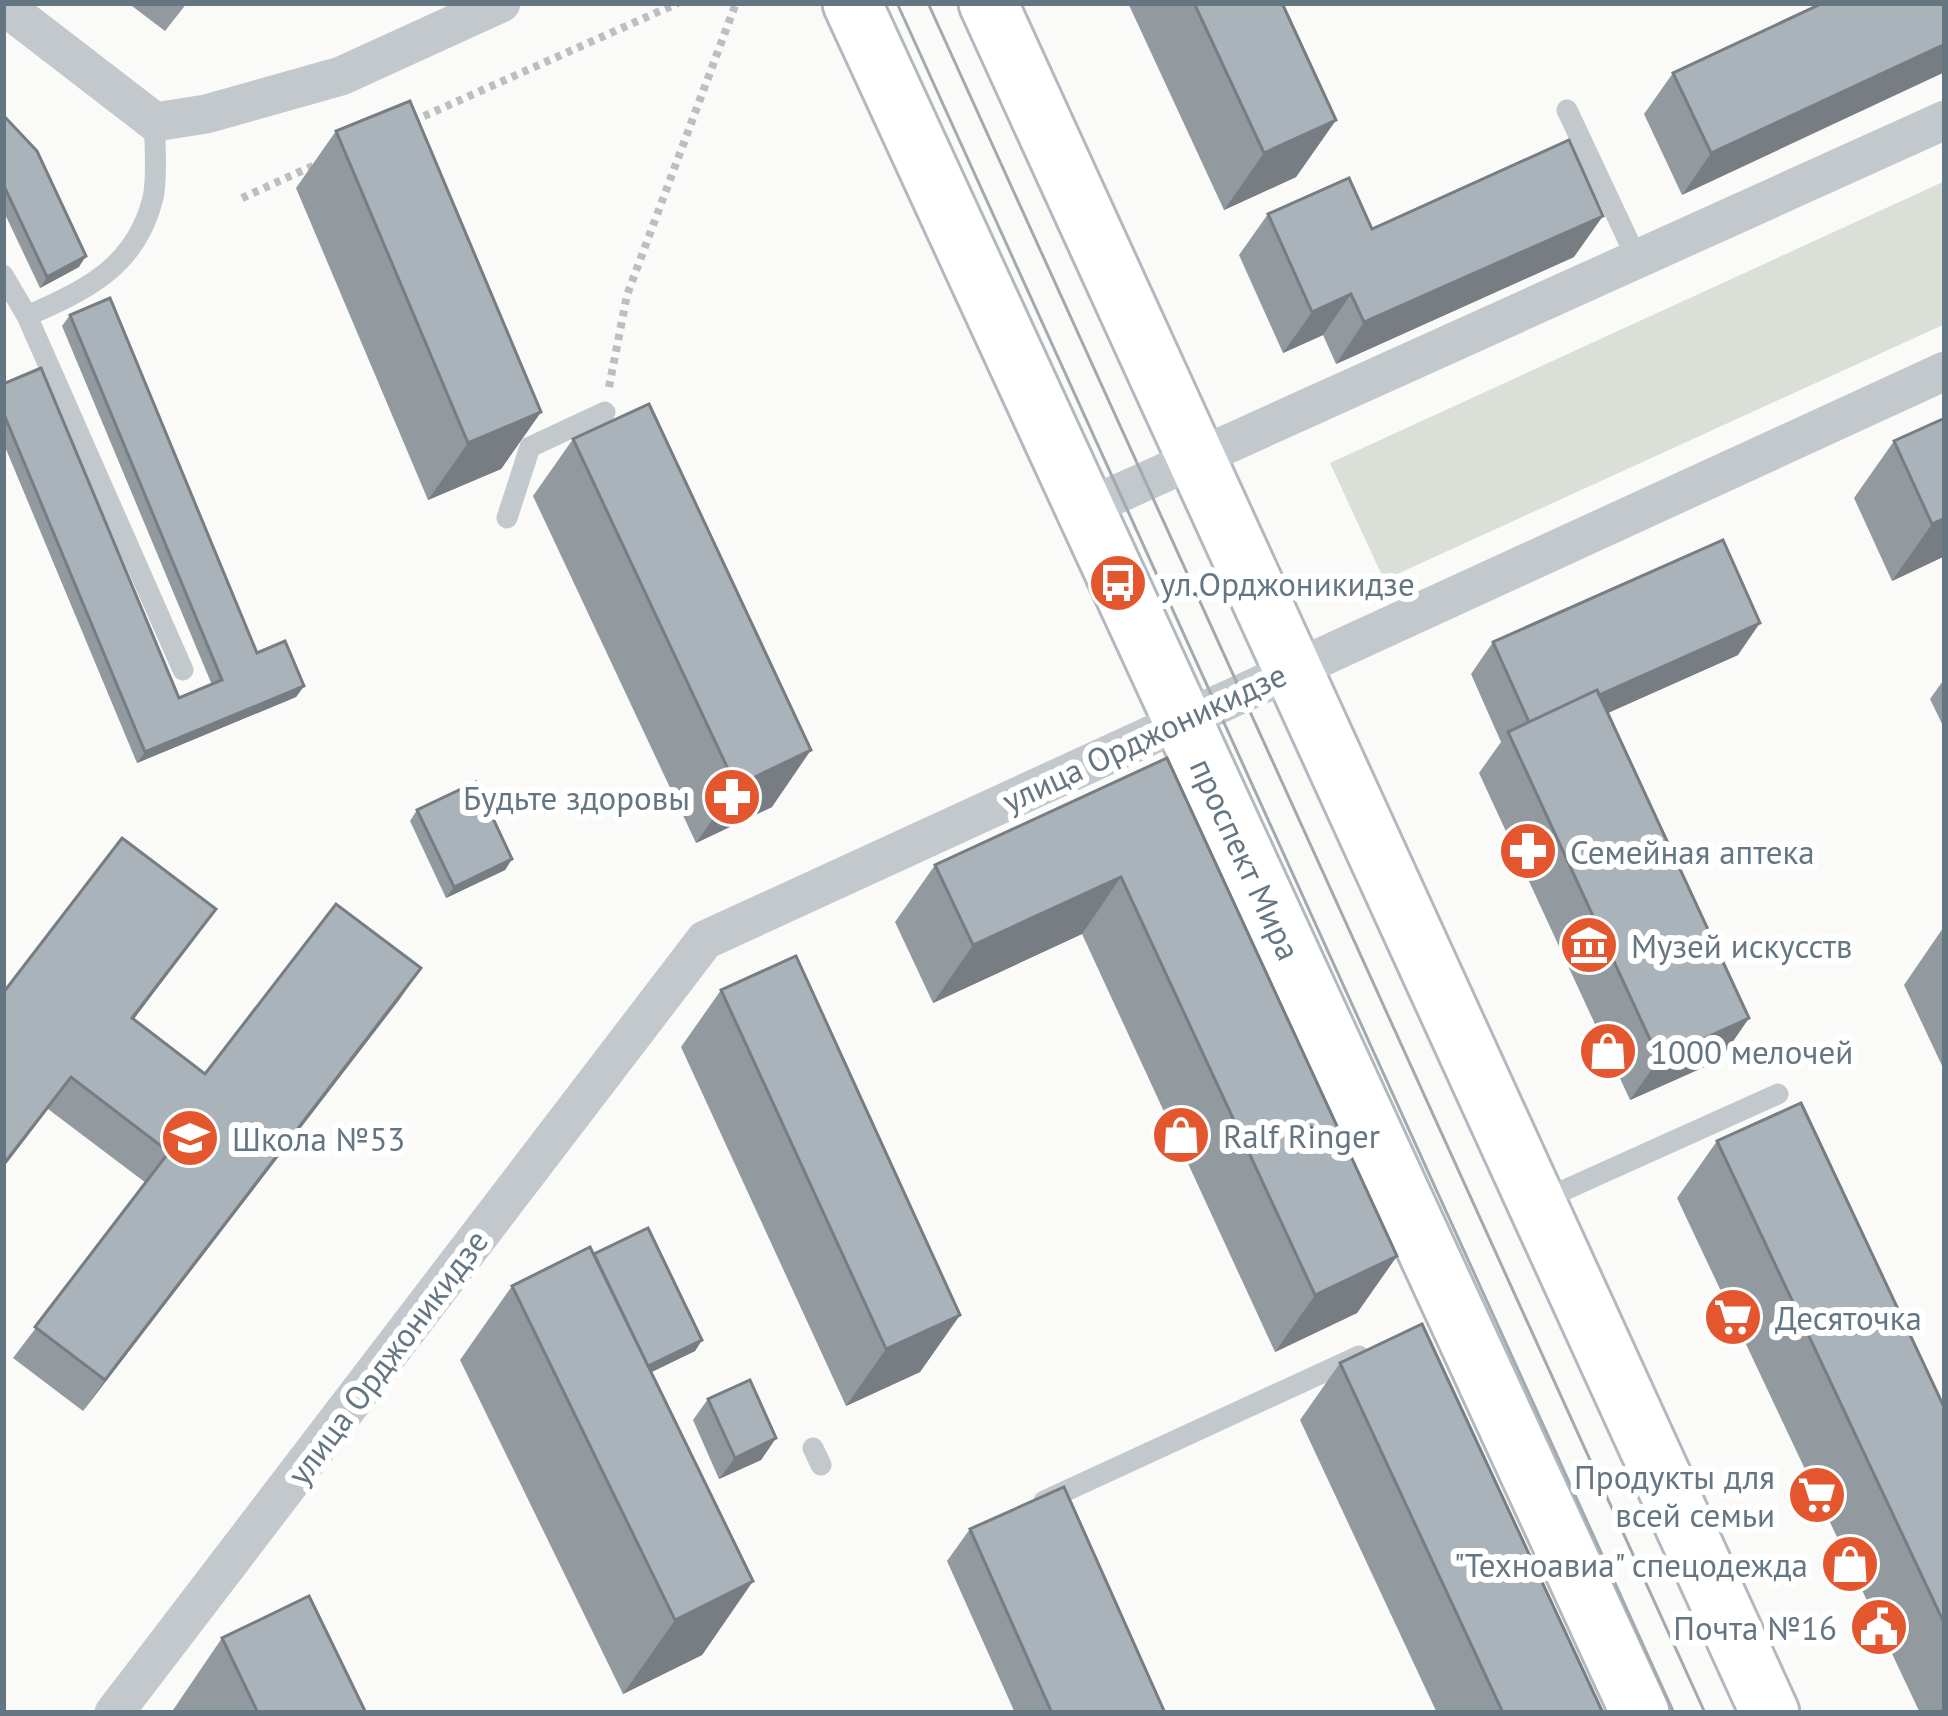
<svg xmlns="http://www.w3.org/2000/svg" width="1948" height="1716" font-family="'PT Sans',sans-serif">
<rect width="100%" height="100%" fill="#fafaf8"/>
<path fill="#dadfd7" d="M1945 181V324L1384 580 1330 463Z"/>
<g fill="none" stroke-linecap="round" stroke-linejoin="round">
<g stroke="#b3babf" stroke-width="63">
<g id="secondary">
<path id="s1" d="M852 3 1640 1713"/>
<path d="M988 3 1770 1713"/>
</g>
</g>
<path stroke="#bbbfc2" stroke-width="8" stroke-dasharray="6 6" stroke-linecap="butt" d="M413 121 678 3
M242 198 317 164
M609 387 627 295 736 3"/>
<path stroke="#c3c8cc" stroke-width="21" d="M1567 110 1637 259
M155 122C154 146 158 175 153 198 136 267 86 290 27 316L183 670
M3 275 27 316
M507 518 530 447 605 412
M1538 1202 1778 1094
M813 1448 821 1465
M1046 1506 1044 1501 1359 1356"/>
<path stroke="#c3c8cc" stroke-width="39" d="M3 5 155 122 206 114 341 76 501 3
M1084 509 1945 120
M114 1713 705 940 1945 371"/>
<use href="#secondary" stroke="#fff" stroke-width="57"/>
<path stroke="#a2aab0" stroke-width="3" d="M897 3 1674 1713
M928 3 1705 1713"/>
</g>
<path fill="#929a9f" d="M128 3H187L165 31Z
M1128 3H1282L1336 120 1296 177 1224 210Z
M1823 3 1682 195 1644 114 1673 73Z
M3 115 79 267 40 288 3 210Z
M336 131 541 412 501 469 428 500 296 188Z
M1268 214 1372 229 1574 257 1336 364 1323 335 1283 353 1239 255Z
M70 315 257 653 304 686 296 697 137 763 3 442V384L179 698 212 685 62 326Z
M1945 418V556L1892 581 1854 498 1894 441Z
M573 439 772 807 696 843 533 496Z
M1493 642 1738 655 1608 713 1749 1018 1720 1060 1630 1100 1479 773 1501 742 1471 674Z
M1945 678V730L1930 699Z
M1167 758 1397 1256 1357 1313 1275 1352 1082 934 933 1003 895 922 935 865Z
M417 810 512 859 505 870 446 898 410 821Z
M216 909 134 1019 205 1074 421 968 399 1000 83 1411 13 1358 146 1183 48 1109 3 993Z
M1943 928H1945V1072L1904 985Z
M721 990 960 1315 920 1372 846 1406 681 1047Z
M1717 1141 1945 1409V1713H1920L1677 1198Z
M594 1254 702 1340 695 1351 651 1372 753 1581 702 1655 623 1694 460 1360 512 1286Z
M1340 1363 1603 1713H1437L1300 1420Z
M708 1399 776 1438 761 1460 719 1479 693 1420Z
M970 1529 1165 1713H1015L947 1561Z
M222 1638 366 1713H171Z"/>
<path fill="#777d82" d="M1945 44V72L1682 195 1711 153Z
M1336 120 1296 177 1224 210 1264 153Z
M1603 216 1574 257 1336 364 1364 322Z
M86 256 79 267 40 288 47 277Z
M1351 294 1323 335 1283 353 1312 312Z
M541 412 501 469 428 500 468 443Z
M1945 518V556L1892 581 1932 524Z
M1760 623 1738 655 1518 753 1531 726Z
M304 686 296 697 137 763 145 752Z
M811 750 772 807 696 843 736 786Z
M512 859 505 870 446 898 454 887Z
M1121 877 1082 934 933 1003 973 945Z
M216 909 193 941 110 1050 132 1018Z
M421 968 399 1000 83 1411 105 1380Z
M1749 1018 1720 1060 1630 1100 1659 1059Z
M71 1077 48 1109 3 1168V1165Z
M1397 1256 1357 1313 1275 1352 1315 1295Z
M960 1315 920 1372 846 1406 886 1349Z
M702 1340 695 1351 580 1407 588 1396Z
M776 1438 761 1460 719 1479 735 1458Z
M753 1581 702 1655 623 1694 675 1620Z"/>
<path fill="#aab3b9" stroke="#777d82" stroke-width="3" d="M1194 3H1282L1336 120 1264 153Z
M1823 3H1945V44L1711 153 1673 73Z
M410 101 541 412 468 443 336 131Z
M3 115 37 151 86 256 47 277 3 184Z
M1569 140 1603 216 1364 322 1351 294 1312 312 1268 214 1349 178 1372 229Z
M110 298 257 653 285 641 304 686 145 752 3 412V384L41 368 179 698 222 680 70 315Z
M649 404 811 750 736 786 573 439Z
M1945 418V518L1932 524 1894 441Z
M1723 540 1760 623 1599 695 1597 690 1529 722 1493 642Z
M1597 690 1749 1018 1659 1059 1508 732Z
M1167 758 1397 1256 1315 1295 1121 877 973 945 935 865Z
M476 782 512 859 454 887 417 810Z
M122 838 216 909 132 1018 205 1074 336 904 421 968 105 1380 35 1327 169 1152 71 1077 3 1165V993Z
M796 956 960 1315 886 1349 721 990Z
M1801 1103 1945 1409V1625L1717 1141Z
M648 1228 702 1340 648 1366 594 1254Z
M590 1247 753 1581 675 1620 512 1286Z
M1422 1324 1603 1713H1503L1340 1363Z
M750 1380 776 1438 735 1458 708 1399Z
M1064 1487 1165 1713H1052L970 1529Z
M309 1596 366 1713H258L222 1638Z"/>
<defs>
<g id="bus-disc" transform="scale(3)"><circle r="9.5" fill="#e4572e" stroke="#fff"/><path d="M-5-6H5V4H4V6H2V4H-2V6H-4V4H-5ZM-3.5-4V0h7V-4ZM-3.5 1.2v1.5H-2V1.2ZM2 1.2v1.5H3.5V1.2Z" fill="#fff"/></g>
<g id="pharmacy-disc" transform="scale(3)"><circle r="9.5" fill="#e4572e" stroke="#fff"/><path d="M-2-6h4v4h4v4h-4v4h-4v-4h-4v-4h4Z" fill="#fff"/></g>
<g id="museum-disc" transform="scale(3)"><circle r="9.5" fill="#e4572e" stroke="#fff"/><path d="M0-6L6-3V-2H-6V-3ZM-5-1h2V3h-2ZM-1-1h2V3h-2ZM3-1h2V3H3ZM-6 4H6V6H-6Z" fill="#fff"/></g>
<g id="shop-disc" transform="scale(3)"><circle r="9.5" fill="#e4572e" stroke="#fff"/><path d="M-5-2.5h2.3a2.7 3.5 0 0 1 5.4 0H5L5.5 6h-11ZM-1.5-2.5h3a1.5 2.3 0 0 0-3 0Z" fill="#fff"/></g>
<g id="school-disc" transform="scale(3)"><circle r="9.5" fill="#e4572e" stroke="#fff"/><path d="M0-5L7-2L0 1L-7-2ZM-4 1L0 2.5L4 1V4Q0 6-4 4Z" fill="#fff"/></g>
<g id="supermarket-disc" transform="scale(3)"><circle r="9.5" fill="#e4572e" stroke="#fff"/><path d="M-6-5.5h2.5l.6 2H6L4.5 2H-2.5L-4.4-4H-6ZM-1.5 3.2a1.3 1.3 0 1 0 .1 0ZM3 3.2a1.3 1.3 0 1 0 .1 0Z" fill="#fff"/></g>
<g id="civic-disc" transform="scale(3)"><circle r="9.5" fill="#e4572e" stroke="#fff"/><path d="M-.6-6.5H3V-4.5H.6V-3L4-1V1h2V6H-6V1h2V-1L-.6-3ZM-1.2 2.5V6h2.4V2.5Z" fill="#fff"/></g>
</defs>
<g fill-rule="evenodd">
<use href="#bus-disc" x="1118" y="583"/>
<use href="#pharmacy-disc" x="732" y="797"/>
<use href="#pharmacy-disc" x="1528" y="851"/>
<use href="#museum-disc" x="1589" y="945"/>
<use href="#shop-disc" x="1608" y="1051"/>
<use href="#shop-disc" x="1181" y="1135"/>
<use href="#school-disc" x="190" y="1138"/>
<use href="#supermarket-disc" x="1733" y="1317"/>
<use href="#supermarket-disc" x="1817" y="1495"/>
<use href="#shop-disc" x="1850" y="1564"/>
<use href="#civic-disc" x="1879" y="1627"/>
</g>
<g text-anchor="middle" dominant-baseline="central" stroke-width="12" stroke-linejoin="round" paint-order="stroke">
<g font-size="33" fill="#657683" stroke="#fff" text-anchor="start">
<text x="1160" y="583">ул.Орджоникидзе</text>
<text x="690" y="797" text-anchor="end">Будьте здоровы</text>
<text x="1570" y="851">Семейная аптека</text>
<text x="1631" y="945">Музей искусств</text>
<text x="1650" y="1051">1000 мелочей</text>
<text x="1223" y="1135">Ralf Ringer</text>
<text x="232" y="1138">Школа №53</text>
<text x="1775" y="1317">Десяточка</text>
<text x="1775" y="1476" text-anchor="end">Продукты для<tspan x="1775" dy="38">всей семьи</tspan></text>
<text x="1808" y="1564" text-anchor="end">"Техноавиа" спецодежда</text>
<text x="1837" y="1627" text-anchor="end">Почта №16</text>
</g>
<g font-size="33" fill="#657683" stroke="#fff">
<text transform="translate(1144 737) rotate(-25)">улица Орджоникидзе</text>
<text stroke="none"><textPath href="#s1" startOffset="942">проспект Мира</textPath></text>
<text transform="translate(387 1357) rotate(-53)">улица Орджоникидзе</text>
</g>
</g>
<rect width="1948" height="1716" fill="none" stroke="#657683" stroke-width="12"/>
</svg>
